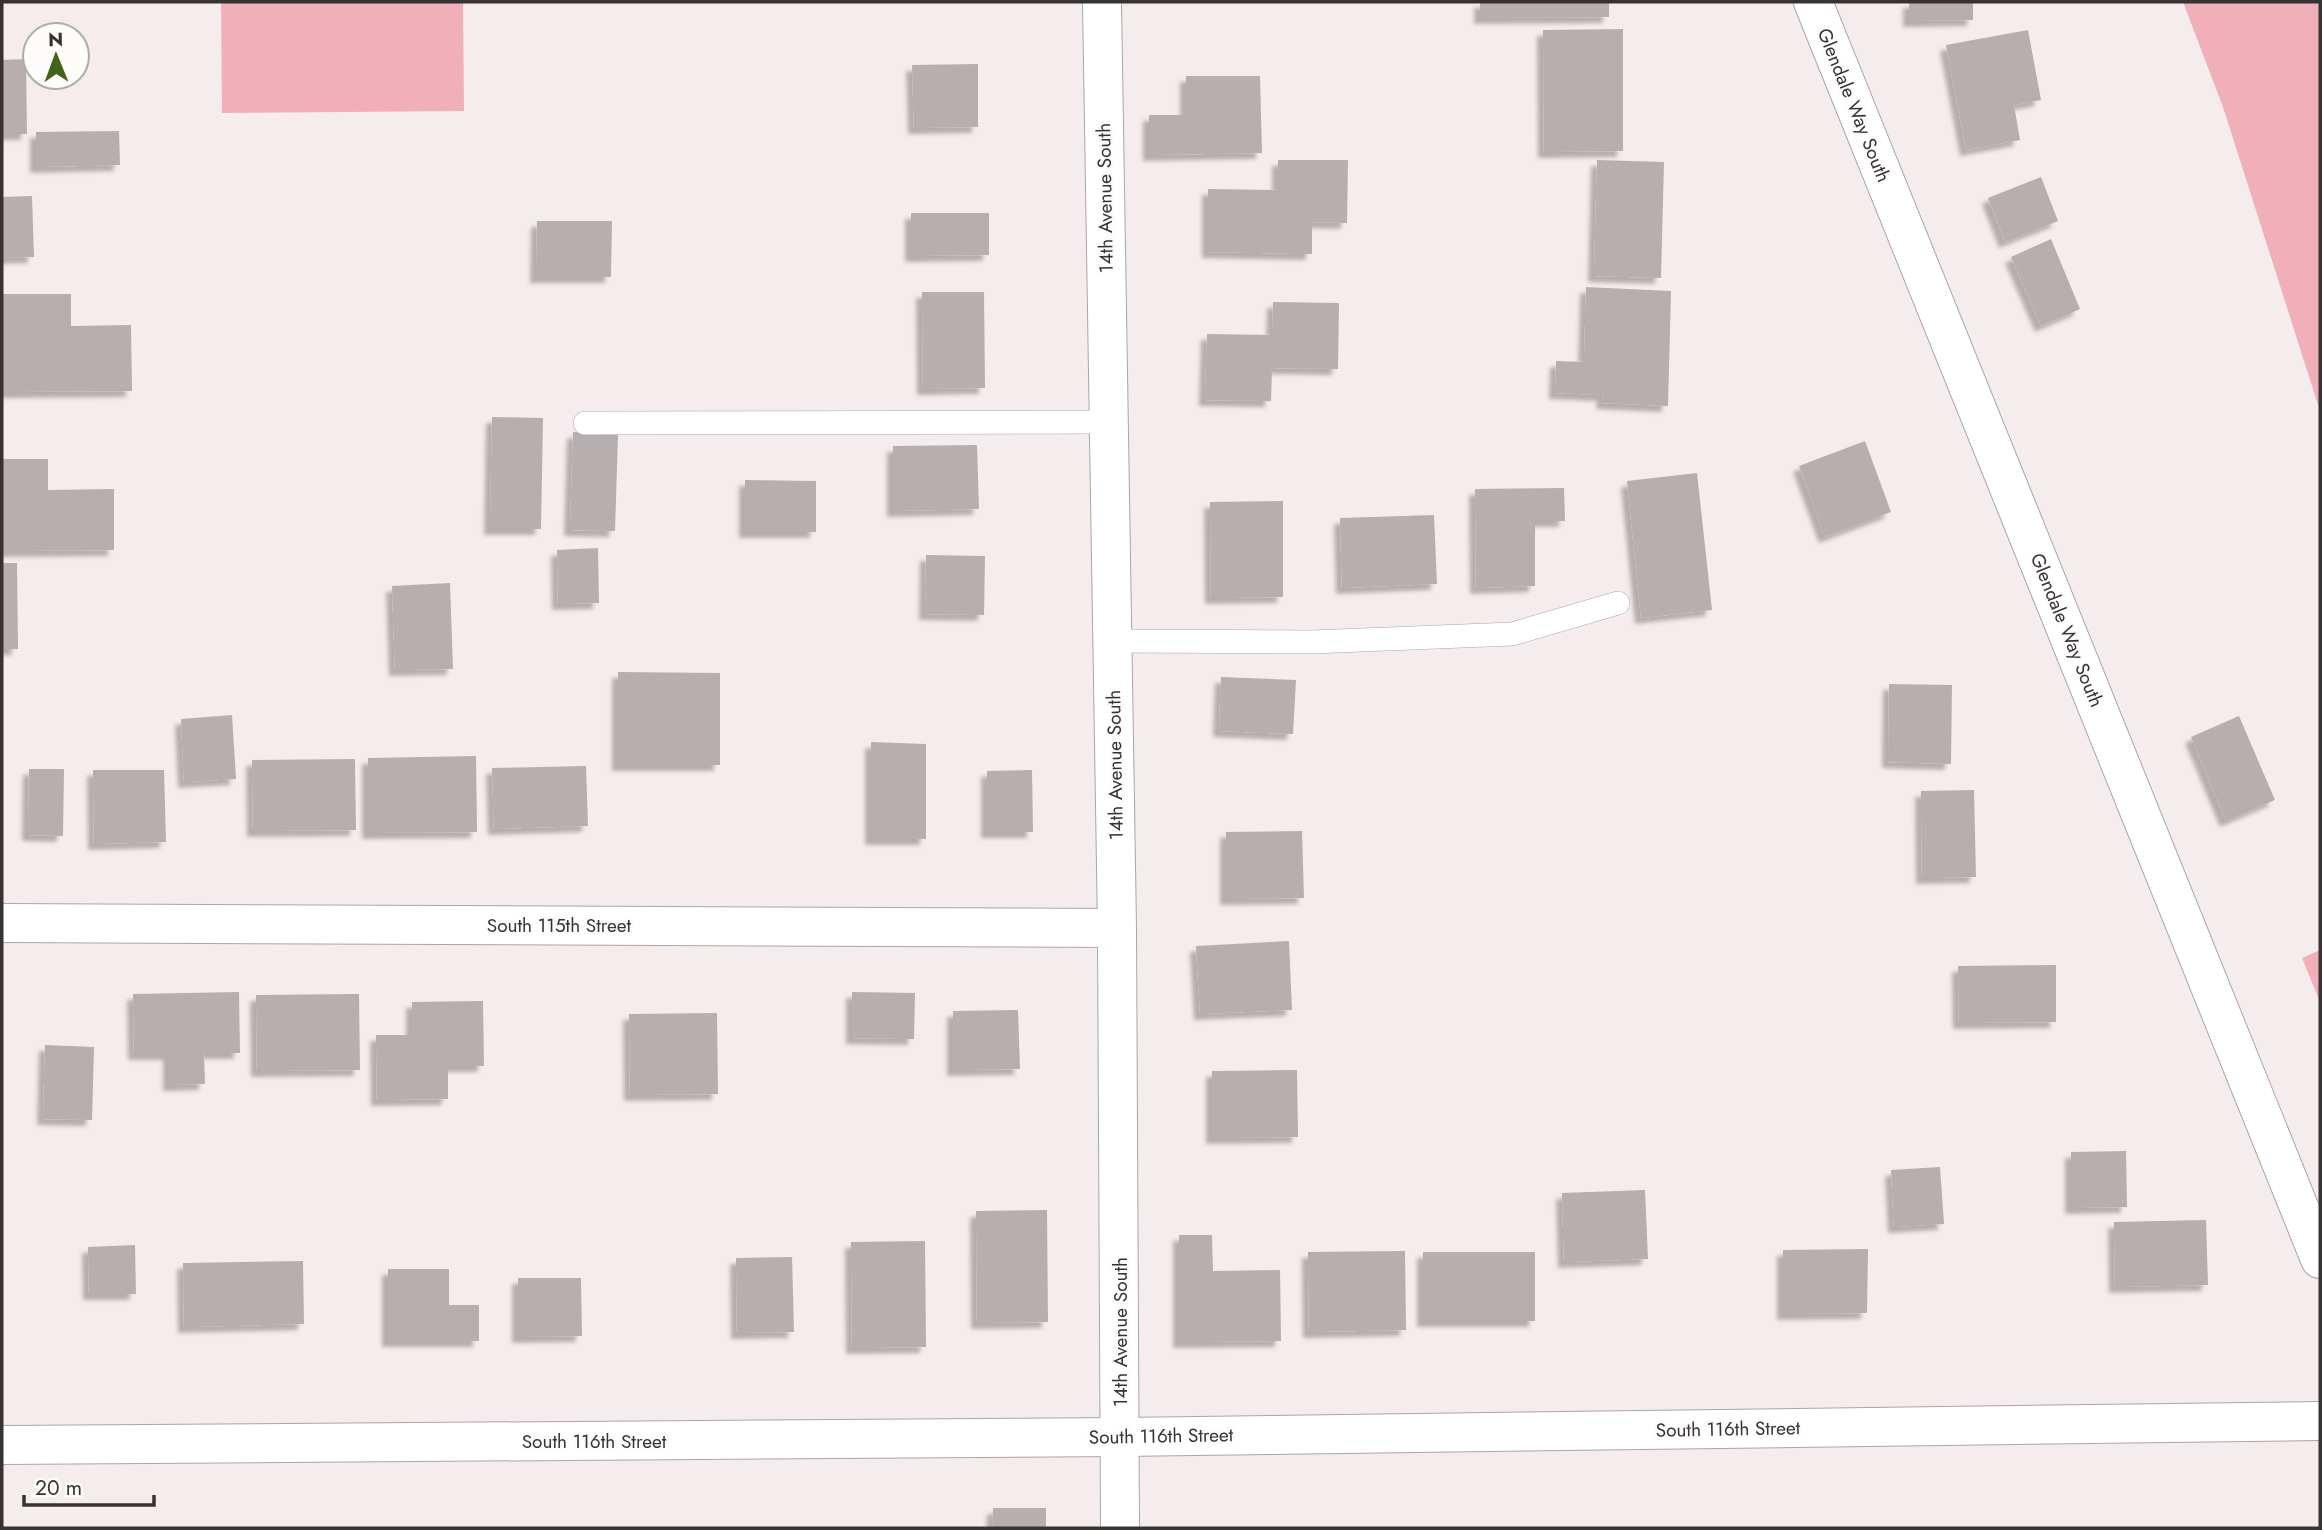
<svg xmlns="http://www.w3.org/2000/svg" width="2322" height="1530" font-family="Jost,sans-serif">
<defs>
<filter id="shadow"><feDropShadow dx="-6" dy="6" stdDeviation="2" flood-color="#0004"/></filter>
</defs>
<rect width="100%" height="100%" fill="#f5eced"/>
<path fill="#f1afba" d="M221 2H463L464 111 222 113Z
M2183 2H2320V411L2223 107Z
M2320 950V1002L2302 958Z"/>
<path fill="#b6aeaf" filter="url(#shadow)" d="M1480 2H1609V17L1480 18Z
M1909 2H1973V20L1909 21Z
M1623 29V151L1544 152 1543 30Z
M2028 30 2041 100 2014 105 2020 140 1966 150 1946 45Z
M26 59 27 134H2V60Z
M978 64V127L914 128 912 65Z
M1186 76H1260L1262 153 1149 155V115H1186Z
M119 131 120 165 36 167V132Z
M1278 160H1348L1347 223 1312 222V254L1208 252V189L1278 190Z
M1597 160 1664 162 1661 278 1594 276Z
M2041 177 2058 221 2005 242 1988 198Z
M32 196 34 257 2 258V197Z
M911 213H989V255L911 256Z
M537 221H612L611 277H536Z
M2051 239 2080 309 2041 326 2011 257Z
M1586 287 1671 291 1668 406 1602 403 1603 395 1555 393 1556 361 1584 362Z
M922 292H984L985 388 923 389Z
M2 294H71V326L131 325 132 391 2 392Z
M1273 302 1339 303 1338 369 1272 368 1271 401 1205 400 1207 334 1272 335Z
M492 417 543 418 541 529H490Z
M573 432 618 434 615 531 570 530Z
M1865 441 1891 512 1825 537 1799 466Z
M977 445 979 509 893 511V446Z
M2 459H48V490L114 489V550L2 551Z
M1697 473 1712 610 1641 618 1627 481Z
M745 480 816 481V532H745Z
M1564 488 1565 521H1535V586L1476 588 1475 489Z
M1283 501V597L1211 598 1210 502Z
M1434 515 1437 584 1342 588 1340 518Z
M598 548 599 603 558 604 557 550Z
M926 555 985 556 984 615 925 614Z
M2 563H17L18 649H2Z
M450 583 453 669 395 670 392 586Z
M618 672 720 673V765H618Z
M1221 677 1296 680 1293 734 1219 731Z
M1889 684 1952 685 1951 764 1888 762Z
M232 715 236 779 184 782 181 719Z
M2239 716 2275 800 2226 821 2191 737Z
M871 742 926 744V839H871Z
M476 756 477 832 368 833V758Z
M355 759 356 830 253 831 252 760Z
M586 766 588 826 494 829 492 768Z
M29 769H64L63 836 28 835Z
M93 770H164L166 842 94 844Z
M1032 770 1033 832H987V771Z
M1974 790 1976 877 1922 878 1921 791Z
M1302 831 1304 898 1226 899V832Z
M1289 941 1292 1010 1200 1014 1196 946Z
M2056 965V1022L1959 1023 1958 966Z
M239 992 240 1053H204L205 1084 169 1085V1054H134L133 994Z
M852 992 915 993 914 1039 852 1038Z
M359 994 360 1070 257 1071 256 995Z
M483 1001 484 1066H448V1099L377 1100 376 1035H412V1002Z
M1018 1010 1020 1069 953 1070V1011Z
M717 1013 718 1094 630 1095 629 1014Z
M45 1045 94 1047 92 1120 43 1119Z
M1297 1070 1298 1137 1212 1138V1071Z
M2126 1151 2127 1207 2071 1208V1152Z
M1940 1167 1944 1224 1894 1227 1891 1170Z
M1645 1190 1648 1259 1564 1262 1562 1193Z
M1047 1210 1048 1322 977 1323 976 1211Z
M2206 1220 2208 1285 2115 1287 2114 1222Z
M1179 1235H1212L1213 1271 1280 1270 1281 1341 1179 1342Z
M925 1241 926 1347 852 1348 851 1242Z
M135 1245 136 1294H89L88 1247Z
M1868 1249 1867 1313 1783 1314V1250Z
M1405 1251 1406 1330 1309 1332 1308 1252Z
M1423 1252H1535V1321H1423Z
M792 1257 794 1332 737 1333 736 1258Z
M303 1261 304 1324 184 1327 183 1263Z
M388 1269H449V1305H479V1341H388Z
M518 1278H581L582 1336 518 1337Z
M993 1508H1046V1528H992Z"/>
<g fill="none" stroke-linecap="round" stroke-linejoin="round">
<g stroke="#ada4a5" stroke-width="24">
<path id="service" d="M585 423 1109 422
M1113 641 1312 642 1512 634 1618 603"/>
</g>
<g stroke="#ada4a5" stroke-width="40">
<path id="minor" d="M1102 2 1117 928 1120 1528
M2 923 1117 928"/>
</g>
<g stroke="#ada4a5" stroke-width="40">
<path id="tertiary" d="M1813 2 2320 1259
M2 1445 1120 1437 2320 1421"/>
</g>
<use href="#service" stroke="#fff" stroke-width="23"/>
<use href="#minor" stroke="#fff" stroke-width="38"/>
<use href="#tertiary" stroke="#fff" stroke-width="38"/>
</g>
<g text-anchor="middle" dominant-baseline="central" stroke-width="6" stroke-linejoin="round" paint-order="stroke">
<g font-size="19" fill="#363333" stroke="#fefbfb">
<text transform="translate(1854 105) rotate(68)">Glendale Way South</text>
<text transform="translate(1105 198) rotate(-91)">14th Avenue South</text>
<text transform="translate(2067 630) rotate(68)">Glendale Way South</text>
<text transform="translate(1115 765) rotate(-91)">14th Avenue South</text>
<text x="559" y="925">South 115th Street</text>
<text transform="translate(1120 1332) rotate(-90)">14th Avenue South</text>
<text transform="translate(1728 1429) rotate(-1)">South 116th Street</text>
<text transform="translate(1161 1436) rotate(-1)">South 116th Street</text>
<text x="594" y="1441">South 116th Street</text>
</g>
</g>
<rect width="2322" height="1530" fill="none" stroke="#363333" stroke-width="7"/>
<g transform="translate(56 56) rotate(359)"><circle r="33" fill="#fefbfb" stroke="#aeabab" stroke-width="2"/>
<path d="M0-5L12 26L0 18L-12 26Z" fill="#426319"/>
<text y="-10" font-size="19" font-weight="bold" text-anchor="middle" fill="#363333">N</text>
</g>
<path d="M24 1495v10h130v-10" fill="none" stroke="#363333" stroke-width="3.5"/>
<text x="35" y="1495" font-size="21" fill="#363333" stroke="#fefbfb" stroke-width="5" paint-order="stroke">20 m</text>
</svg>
